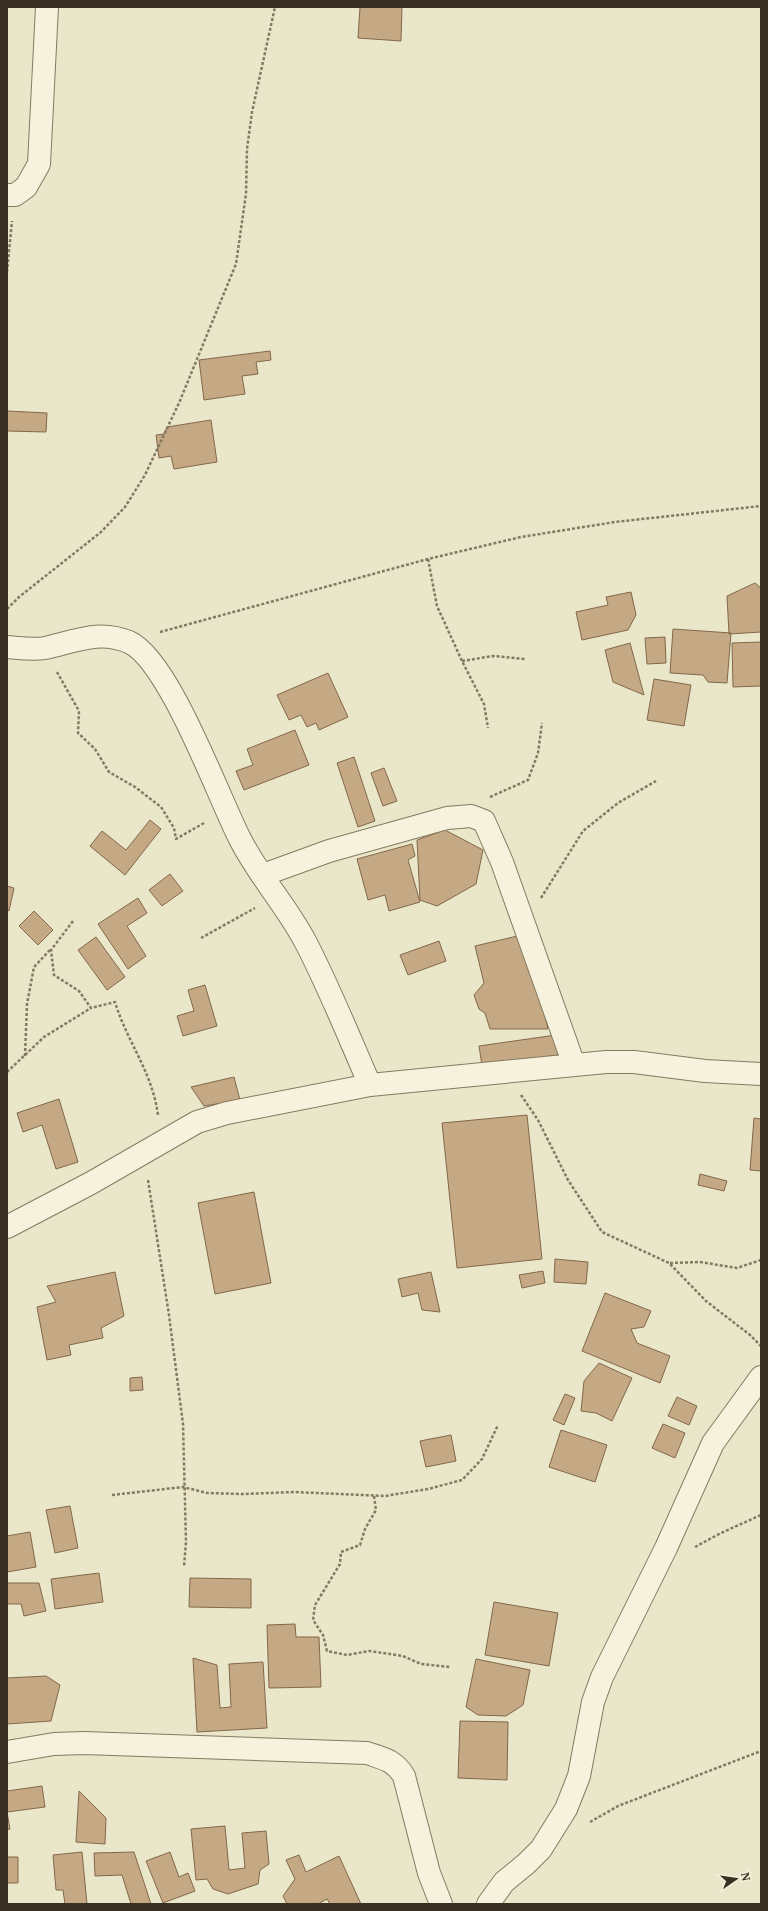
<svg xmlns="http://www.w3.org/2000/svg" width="768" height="1911" font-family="'PT Serif',serif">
<rect width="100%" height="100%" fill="#eae6ca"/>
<path fill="#c4a984" stroke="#826849" d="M360 7H402L401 41 358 38Z
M270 351 271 360 256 362 258 374 242 376 245 394 204 400 199 360Z
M7 411 47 413 46 432 7 431Z
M211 420 217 462 174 469 171 456 159 458 156 435 164 434 167 427Z
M755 583 761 588V632L729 634 727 596Z
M631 592 636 615 628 630 582 640 576 612 608 605 606 597Z
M673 629 731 633 727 683 708 682 703 675 670 673Z
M665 637 666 663 647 664 645 638Z
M761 642V686L733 687 732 643Z
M630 643 644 695 613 682 605 650Z
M328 673 348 717 319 730 316 723 307 727 301 715 289 720 277 695Z
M654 679 691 685 684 726 647 720Z
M295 730 309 765 244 790 236 771 253 765 247 749Z
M354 757 375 821 358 827 337 763Z
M384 768 397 801 383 806 371 773Z
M150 820 161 829 125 875 90 846 102 831 126 850Z
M445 830 483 850 476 884 437 906 420 900 417 840Z
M412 844 415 856 408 860 420 902 389 911 385 895 368 900 357 859Z
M170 874 183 891 162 906 149 890Z
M7 886 14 888 9 911 7 910Z
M138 898 147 913 127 926 146 956 128 969 98 924Z
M34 911 53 930 38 945 19 926Z
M526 934 548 1029H490L485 1013 479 1009 474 995 484 983 475 946Z
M96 937 125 977 107 990 78 950Z
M439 941 446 961 408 975 400 955Z
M205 985 217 1026 183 1036 177 1016 194 1011 188 990Z
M556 1035 558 1055 482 1066 479 1046Z
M234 1077 241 1104 229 1102 204 1106 191 1087Z
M59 1099 78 1162 56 1169 42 1125 23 1132 17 1113Z
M527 1115 542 1259 457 1268 442 1123Z
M754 1118 761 1119V1171L750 1170Z
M700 1174 727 1181 724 1191 698 1185Z
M254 1192 271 1283 215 1294 198 1203Z
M555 1259 588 1262 586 1284 554 1282Z
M543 1271 545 1283 522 1288 519 1275Z
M115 1272 124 1316 101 1328 103 1338 69 1345 71 1355 47 1360 37 1307 56 1302 47 1286Z
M431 1272 440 1312 422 1310 418 1293 402 1297 398 1279Z
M605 1293 651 1311 644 1327 631 1329 637 1343 670 1356 660 1383 582 1351Z
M599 1363 632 1378 612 1421 596 1413 581 1411 584 1381Z
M142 1377 143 1390 130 1391V1378Z
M565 1394 575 1398 564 1425 553 1420Z
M677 1397 697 1406 689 1425 668 1416Z
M663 1424 685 1433 675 1458 652 1448Z
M561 1430 607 1445 595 1482 549 1467Z
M451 1435 456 1461 426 1467 420 1441Z
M70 1506 78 1548 55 1553 46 1510Z
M30 1532 36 1567 7 1572V1536Z
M99 1573 103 1602 55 1609 51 1579Z
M190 1578 251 1579V1608L189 1607Z
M7 1583H39L46 1611 24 1616 21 1604H7Z
M494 1602 558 1613 549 1666 485 1655Z
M295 1624 296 1637H319L321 1687 269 1688 267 1625Z
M193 1658 217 1665 220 1708 231 1707 229 1664 263 1662 267 1728 197 1732Z
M476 1659 530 1670 523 1705 506 1716 478 1715 466 1707Z
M46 1676 60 1685 51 1721 7 1724V1678Z
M460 1721 508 1722 507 1780 458 1778Z
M42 1786 45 1807 7 1812 10 1829 7 1830V1791Z
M79 1791 106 1818 105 1844 76 1842Z
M225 1826 229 1870 245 1868 242 1833 266 1831 269 1864 260 1870 258 1884 228 1894 213 1889 207 1879 196 1880 191 1829Z
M82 1852 87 1904H65L63 1890H56L53 1855Z
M134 1852 151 1904H131L122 1875 95 1876 94 1853Z
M170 1852 179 1877 188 1873 195 1891 163 1903 146 1861Z
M299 1855 306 1872 339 1856 361 1904H330L327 1899 318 1904H287L283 1896 295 1879 286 1860Z
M7 1857H18V1883H7Z"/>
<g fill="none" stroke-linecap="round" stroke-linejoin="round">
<g stroke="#857a60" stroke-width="24">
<path id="minor" d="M7 195H15L26 187 39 164 47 7
M7 647C20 648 32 650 45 648 74 642 98 629 129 642 169 660 218 796 240 839 258 875 286 905 305 941 329 987 349 1037 370 1085
M263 875 329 851 447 818 471 816 484 821 502 862 574 1065
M7 1227 91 1183 197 1122 227 1113 370 1085 606 1062H634L705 1071 761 1074
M7 1752 54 1744 84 1743 367 1753C384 1759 394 1760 404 1776L429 1873 441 1904
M488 1904 504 1882 527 1863 541 1849 566 1809 579 1776 593 1702 602 1677 666 1548 713 1443 761 1377"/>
</g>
<path stroke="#857a60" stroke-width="2.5" stroke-dasharray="3 2" stroke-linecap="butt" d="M7 272 12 221
M428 559 437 606 462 661 484 704 488 728
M7 609 19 597 101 532 125 507 145 475 179 403 236 264 246 194 247 149 252 112 275 7
M160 632 428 559 521 537 615 522 761 506
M462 661 493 656 525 659
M57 672 79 711 78 733 95 749 109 772 135 787 161 807 174 828 176 839 204 823
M490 797 528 780 538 753 542 723
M541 898 583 831 618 803 656 781
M73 921 51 950 54 975 79 991 91 1008 115 1002C127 1042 152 1071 158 1115
M201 938 255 908
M25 1056 27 1004 34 967 50 950
M7 1072 44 1037 91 1008
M521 1095 538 1120 568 1180 602 1232 669 1263 706 1301 750 1335 761 1346
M148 1180 169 1315 183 1424 186 1542 184 1567
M670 1263 700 1262 737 1268 761 1260
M112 1495 183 1487 207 1493 243 1494 294 1492 385 1496 428 1489 462 1480 482 1459 498 1425
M374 1496 376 1510 365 1529 360 1545 341 1552 340 1564 315 1605 313 1620 323 1635 327 1651 347 1655 369 1651 403 1656 421 1664 450 1667
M695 1547 721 1533 761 1515
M590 1822 618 1806 761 1751"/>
<use href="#minor" stroke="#f6f2dd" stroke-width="22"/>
</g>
<rect width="768" height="1911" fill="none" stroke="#383022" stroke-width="16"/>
<g transform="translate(736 1879) rotate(77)" stroke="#f3efd9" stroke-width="3" paint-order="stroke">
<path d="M0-3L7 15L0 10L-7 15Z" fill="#383022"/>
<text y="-6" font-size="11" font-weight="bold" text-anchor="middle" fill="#383022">N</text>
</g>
</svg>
